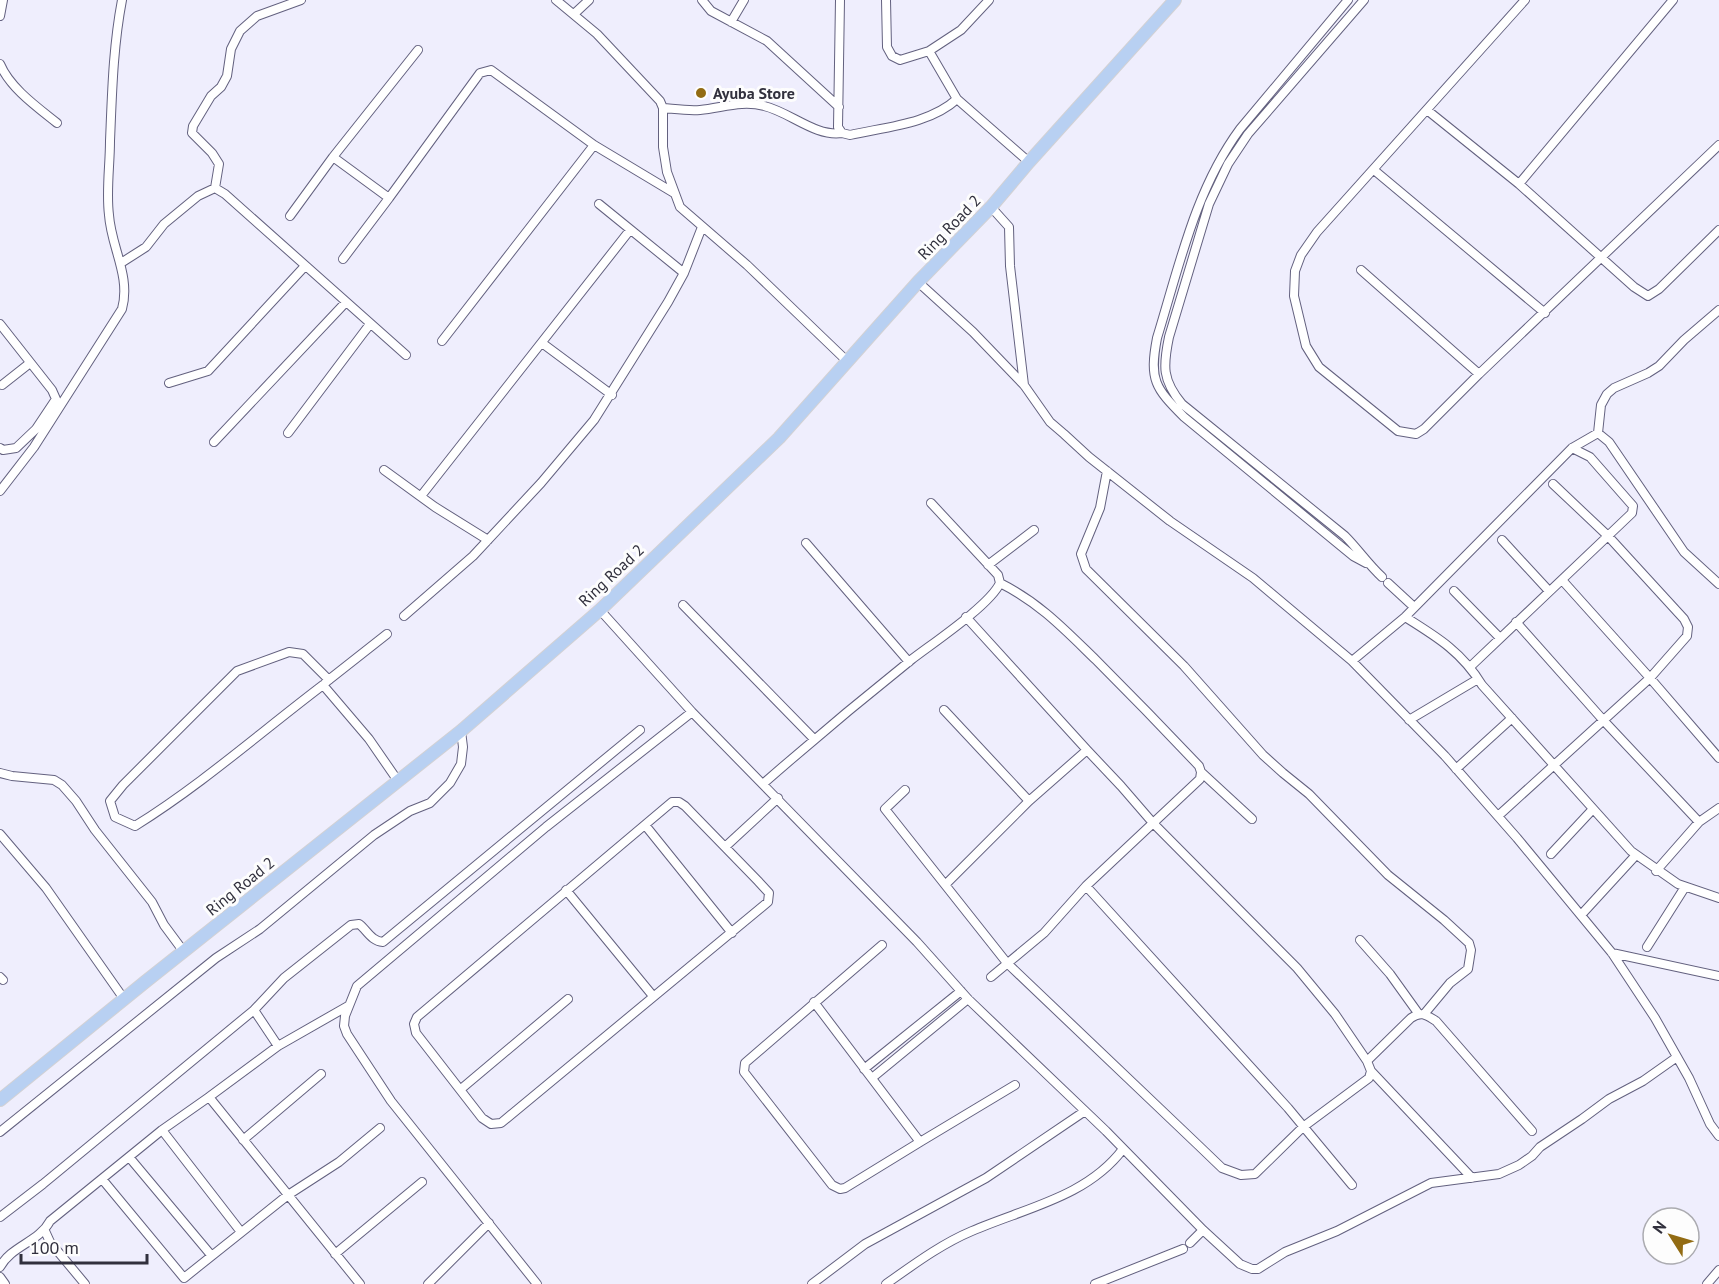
<svg xmlns="http://www.w3.org/2000/svg" width="1719" height="1284" font-family="'PT Sans',sans-serif">
<rect width="100%" height="100%" fill="#efeefd"/>
<g fill="none" stroke-linecap="round" stroke-linejoin="round">
<g stroke="#63617f" stroke-width="10">
<path id="street" d="M556 0 597 34 660 101 663 108V147L667 172 680 207 747 265 848 362
M702 0 711 11 767 41 839 107
M840 0 838 127 842 133 850 135C885 127 930 124 957 99
M886 0 887 47 892 56 900 60 929 51 961 30 989 0
M1348 0 1240 129C1195 190 1179 267 1157 338 1149 380 1155 388 1184 417L1353 556 1366 563
M1364 0 1248 134 1228 164 1209 204 1169 337C1163 366 1162 380 1182 404L1345 536C1358 549 1368 564 1382 577
M1525 0 1317 232 1301 255 1295 271 1294 296 1306 346 1319 367 1398 431 1416 434 1424 429 1479 374 1719 145
M574 14 589 0
M0 16 3 0
M731 22 744 0
M418 50 333 157 389 198 480 73 491 70 594 145 674 193
M929 51 957 99 1029 162
M0 64C10 88 37 107 57 123
M663 108C675 109 688 111 700 110 722 108 742 100 764 106 790 112 815 137 842 133
M1427 110 1519 184 1634 287 1648 296 1659 289 1719 230
M1374 170 1545 313
M1519 184 1673 0
M215 188 219 164 212 153 192 133 193 126 211 96 221 87 227 76 231 49 240 31 257 16 301 0
M599 204 684 273
M991 207 1009 227 1010 266 1024 385
M290 216 333 157
M343 259 389 198
M121 263 146 247 164 224 198 196 215 188 225 194 406 355
M1361 270 1479 374
M918 282 973 332 1024 385 1050 422 1064 434 1089 457 1170 521 1253 578 1352 661 1445 756 1517 838 1612 953 1655 1018 1689 1078 1710 1124 1719 1136
M0 324 52 390 56 399 36 429 16 448 3 450 0 448
M442 341 594 145
M542 343 612 395
M169 383 208 371 305 266
M2 385 30 363
M288 433 370 324
M1598 433 1601 405 1607 394 1614 388 1648 373 1659 366 1684 340 1719 310
M214 442 346 302
M384 470 435 507 488 540
M1107 471 1100 508 1081 554 1086 569 1184 666 1263 755 1283 773 1309 794 1388 875 1444 920 1469 943 1471 950 1468 969 1450 983 1425 1013
M0 491 34 447 122 309C131 276 111 247 109 215 106 191 110 165 110 141 112 94 113 47 122 0
M421 496 630 230
M931 503 998 575 1000 583C1040 603 1065 630 1096 660 1131 695 1165 730 1199 766L1201 772 1200 779 1086 886 1044 933 991 977
M1502 540 1549 591
M806 543 909 662
M988 565 1034 530
M1562 580 1650 678 1719 758
M1388 583 1414 607
M1454 591 1500 638
M683 605 814 739
M600 610 692 712 917 942 968 999 1106 1131 1203 1230 1240 1264 1252 1269H1258L1285 1252 1337 1231 1431 1183 1499 1174 1519 1165 1532 1156 1540 1147 1582 1119 1609 1099 1643 1081 1677 1057
M404 616 473 556 541 483 594 420 668 302 684 273 702 227
M1405 617C1437 637 1462 652 1482 685L1631 851 1678 884 1719 898
M1516 622 1604 721 1699 822
M1352 661 1405 617 1572 448 1598 433 1609 442 1684 552 1719 584
M1470 667 1632 513 1633 506 1590 457 1572 448
M329 680 303 654 289 652 237 671 123 785 110 801 115 817 135 826C201 785 261 732 323 685L369 739 398 781
M326 682 387 634
M944 710 1029 801
M1409 720 1478 679
M1456 769 1512 718
M1201 772 1252 819
M0 773 12 776 54 780 62 785 76 801 95 830 152 902 164 925 184 952
M764 783C812 741 861 700 911 660 933 643 990 605 1000 583
M905 790 885 809 1007 963 1197 1144 1222 1168 1241 1175 1255 1174 1303 1127 1369 1078 1371 1071 1367 1061 1335 1014 1297 968 1153 823 1121 786 1087 750 966 617
M672 802H679L685 806 758 881 769 893 768 902 501 1123 491 1124 482 1118 416 1033 414 1024 417 1017Z
M1498 816 1650 678 1687 636 1688 627 1684 619 1608 536 1553 484
M645 825 732 933
M0 834 46 888 124 999
M725 847 778 798
M1551 854 1593 809
M1656 871 1699 822 1719 808
M946 884 1029 801 1087 750
M1086 886 1288 1108 1352 1185
M566 890 653 996
M1581 915 1636 855
M1360 940 1390 974 1418 1013
M1647 947 1685 887
M1612 953 1719 976
M0 977 3 980
M814 1002 920 1142 845 1188 840 1189 832 1185 744 1072 745 1063 882 945
M278 1046 254 1010 284 978 351 925 359 924C367 930 371 941 383 942L640 730
M1367 1061 1411 1018C1422 1011 1426 1015 1436 1021L1532 1131
M864 1069 961 991
M1371 1071 1472 1178
M872 1078 968 999
M461 1089 568 999
M209 1097 360 1284
M162 1130 241 1232
M0 1132 216 958 260 929 374 835 410 811 430 803 450 783 461 764 463 747 461 731
M243 1140 321 1074
M920 1142 1015 1085
M129 1157 211 1255
M102 1179 184 1278 288 1195 339 1162 380 1128
M0 1217 43 1184 254 1010
M45 1231 50 1242 85 1284
M1190 1243 1203 1230
M335 1254 422 1182
M0 1267C11 1246 39 1242 50 1221L162 1130 209 1097 278 1046 348 1006
M0 1277 5 1284
M428 1284 489 1223
M537 1284 391 1101 347 1034 344 1026 345 1016 357 986 546 827 692 712
M812 1284 865 1244 986 1178 1085 1111
M886 1284C913 1265 941 1244 972 1231 1025 1208 1087 1197 1123 1149
M1095 1284 1183 1249
M1707 1284 1719 1270"/>
</g>
<g stroke="#d2d1d4" stroke-width="14">
<path id="primary" d="M0 1100 145 982 461 731 600 610 779 438 918 282 991 207 1029 162 1175 0"/>
</g>
<use href="#street" stroke="#fff" stroke-width="8"/>
<use href="#primary" stroke="#b8d0f2" stroke-width="12"/>
</g>
<circle fill="#926b13" stroke="#fdfdfd" stroke-width="2" cx="701" cy="93" r="6"/>
<g text-anchor="middle" dominant-baseline="central" stroke-width="6" stroke-linejoin="round" paint-order="stroke">
<g font-size="16" font-weight="bold" fill="#31303d" stroke="#fdfdfd" text-anchor="start">
<text x="713" y="93">Ayuba Store</text>
</g>
<g font-size="16" fill="#31303d" stroke="#fdfdfd">
<text transform="translate(949 227) rotate(-46)">Ring Road 2</text>
<text transform="translate(611 575) rotate(-43)">Ring Road 2</text>
<text transform="translate(240 886) rotate(-39)">Ring Road 2</text>
</g>
</g>
<g transform="translate(1671 1236) rotate(307)"><circle r="28" fill="#fdfdfd" stroke="#ababb0" stroke-width="1.5"/>
<path d="M0-4.5L10 22L0 15L-10 22Z" fill="#926b13"/>
<text y="-9" font-size="16" font-weight="bold" text-anchor="middle" fill="#31303d">N</text>
</g>
<path d="M21 1254v9h126v-9" fill="none" stroke="#31303d" stroke-width="3"/>
<text x="30" y="1254" font-size="18" fill="#31303d" stroke="#fdfdfd" stroke-width="4.5" paint-order="stroke">100 m</text>
</svg>
